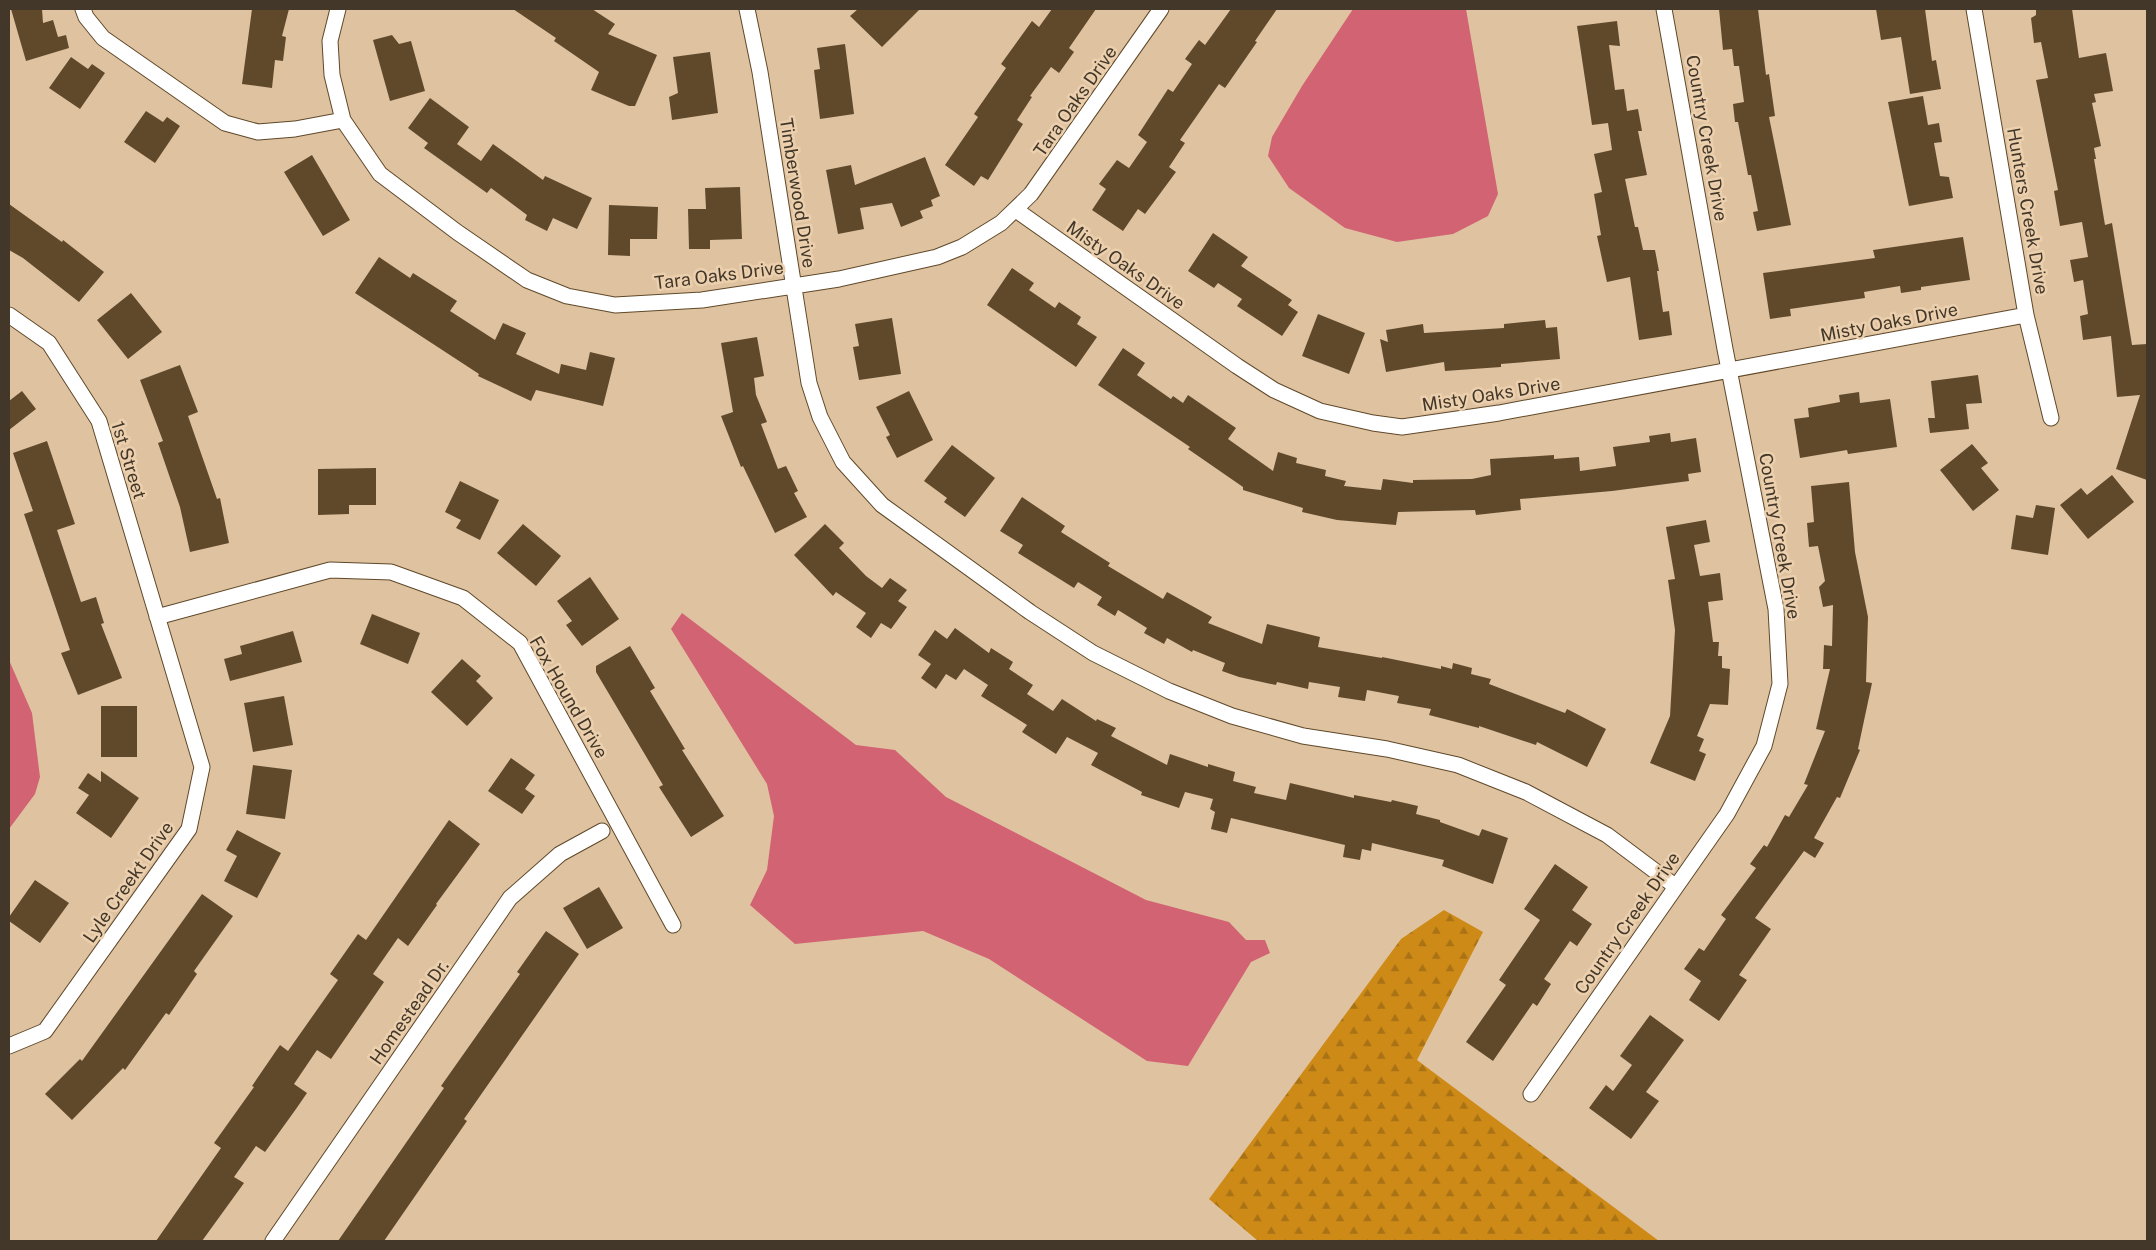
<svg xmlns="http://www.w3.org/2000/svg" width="2156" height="1250" font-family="'Public Sans',sans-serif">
<defs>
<pattern id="forest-firs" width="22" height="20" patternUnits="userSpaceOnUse" patternTransform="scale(1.25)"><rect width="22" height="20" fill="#ce8a17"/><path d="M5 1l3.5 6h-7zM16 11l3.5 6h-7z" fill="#a97215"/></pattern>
</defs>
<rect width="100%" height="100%" fill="#dfc3a1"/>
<path fill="url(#forest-firs)" d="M1444 910 1483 932 1417 1060 1659 1241H1258L1209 1199 1401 939Z"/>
<path fill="#d26373" d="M1353 9H1466L1498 194 1488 216 1453 234 1397 242 1345 228 1289 188 1268 156 1272 137 1302 86Z
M682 613 856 745 895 750 946 797 1146 900 1229 922 1246 940H1265L1270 953 1251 962 1188 1066 1147 1061 989 959 923 931 795 944 750 905 767 870 774 816 767 784 671 629Z
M9 660 32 713 40 777 35 794 9 829Z"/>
<path fill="#60492b" d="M11 9H42L43 23 53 20 58 37 66 35 69 48 26 61Z
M252 9H289L282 36 286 37 283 61 275 60 272 88 242 84Z
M513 9H592L615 24 608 34 657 55 635 106H629L591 90 599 72 554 41 556 38Z
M858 9H920L882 47 850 16Z
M1052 9H1096L1069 48 1074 52 1059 73 1051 67 1030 96 1032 97 1017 120 1023 124 988 180 981 176 974 186 945 165 978 117 974 114 1006 68 1001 64 1032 21 1039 27Z
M1231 9H1277L1255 41 1257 42 1225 88 1219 84 1180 140 1185 143 1169 167 1176 172 1145 214 1138 209 1123 231 1092 210 1106 189 1099 184 1117 160 1129 168 1147 142 1138 135 1168 89 1173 92 1192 64 1185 59 1199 40 1205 45Z
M1719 9H1758L1766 75 1769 74 1775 116 1769 117 1791 225 1757 231 1753 212 1758 211 1751 175H1748L1738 122H1735L1733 104 1744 102 1739 66H1734L1732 49 1723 50Z
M1876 9H1925L1932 61 1936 60 1941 89 1910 94 1901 37 1881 40Z
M2036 9H2072L2079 58 2106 53 2113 91 2094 94 2096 102 2092 103 2101 146 2094 148 2096 159H2094L2105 225 2112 223 2132 345 2147 344V480L2116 469 2140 395 2117 397 2111 336 2083 340 2080 316 2088 314 2083 280 2074 282 2070 260 2088 257 2082 222 2060 226 2054 191 2058 190 2036 80 2048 78 2041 42 2034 43 2031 18 2036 15Z
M1617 21 1620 46 1609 45 1615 90 1624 89 1627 111 1638 109 1642 131H1638L1647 175 1625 179 1635 227H1638L1643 250H1655L1659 271H1657L1663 312 1669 311 1672 335 1639 340 1630 277 1607 282 1597 236 1601 235 1594 194 1602 192 1594 154 1612 150 1608 123 1592 125 1577 26Z
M392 35 399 44 411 41 425 91 390 101 373 40Z
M845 44 854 114 820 119 814 70 820 69 817 48Z
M710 52 718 113 672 120 669 97 678 93 673 57Z
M71 57 88 69 92 64 105 73 80 109 49 88Z
M1923 96 1928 125 1939 123 1942 142 1934 143 1940 176 1949 177 1953 198 1909 206 1888 102Z
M430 98 469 127 457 144 481 161 493 144 543 180 545 176 592 198 577 229 553 218 547 231 525 220 527 215 491 188 487 193 424 148 428 143 408 128Z
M146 111 163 122 167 117 180 126 155 163 124 142Z
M312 155 350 220 323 236 284 172Z
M925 157 940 196 931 200 933 206 920 211 923 218 901 227 892 203 860 208 864 229 838 234 826 170 851 165 855 185Z
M740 187 742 239 710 240V249H689L688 209H706L705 188Z
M9 204 62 242 63 240 104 272 79 302 23 258 9 250Z
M609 205 658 207 657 239H630V256L608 255Z
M1213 233 1248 257 1241 266 1292 300 1288 305 1298 312 1282 336 1237 306 1242 299 1218 283 1214 288 1188 271Z
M1963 237 1970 280 1921 287V290L1901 293 1900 286 1864 292 1865 298 1790 309 1791 316 1770 319 1763 273 1875 258 1873 250Z
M379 257 410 278 413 273 457 301 450 311 495 340 503 323 526 333 516 354 559 374 561 364 586 370 590 352 615 358 603 406 536 390 531 401 478 376 479 374 355 293Z
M1012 268 1034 283 1029 290 1055 308 1059 302 1081 317 1077 324 1097 337 1076 367 987 305Z
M131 293 162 332 128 359 97 320Z
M1318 314 1365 333 1349 374 1302 356Z
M892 318 901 374 859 380 853 347 859 346 855 324Z
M1545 320 1546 328 1557 327 1560 359 1501 364V367L1445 371 1444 362 1386 372 1380 339 1388 342 1386 330 1423 324 1424 333 1504 328V324Z
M757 337 764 376 754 378 756 395 767 422 761 424 778 469 786 466 798 491 794 493 807 517 775 533 743 466 741 467 721 416 733 412 721 343Z
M1123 348 1145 363 1137 375 1171 399 1173 396 1183 403 1188 395 1236 428 1228 439 1273 471 1278 452 1297 458 1296 463 1326 470 1325 476 1346 481 1344 486 1381 490 1383 479 1413 483V480L1472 479 1491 475 1490 459 1554 455V459L1579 457 1580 471 1616 466 1613 447 1650 442 1649 436 1670 433 1671 442 1696 438 1701 472 1688 474 1689 481 1612 491 1520 499 1521 510 1476 515 1475 510 1398 512 1396 525 1337 520 1302 512 1303 508 1243 490V487L1188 449 1190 447 1098 385Z
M180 365 198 412 188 416 217 499 220 498 229 543 190 552 180 507 158 443 163 441 140 380Z
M1978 375 1982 403 1966 404 1969 429 1930 433 1928 418H1935L1931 381Z
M22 391 36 409 9 430V401Z
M909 391 933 440 897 458 886 437 890 435 876 407Z
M1859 392 1860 403 1890 399 1897 447 1848 454 1847 450 1800 458 1794 419 1809 417 1808 408 1840 402 1839 395Z
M47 441 75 524 57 530 81 602 96 597 104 623 101 624 122 678 78 695 61 653 70 650 24 514 33 511 13 453Z
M1972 444 1988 463 1981 468 1999 490 1973 511 1940 470Z
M952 445 995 478 965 517 944 502 947 498 924 481Z
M376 468V505H349V514L318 515V469Z
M2112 475 2134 502 2088 539 2060 505 2081 488 2087 495Z
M460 481 499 500 480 540 456 528 461 520 445 512Z
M1849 482 1855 552 1868 617 1866 682 1872 683 1858 749 1860 750 1840 798 1837 797 1814 838 1824 843 1815 858 1804 851 1755 918 1771 929 1739 975 1747 980 1719 1021 1689 1000 1701 981 1684 969 1699 948 1704 951 1726 919 1721 915 1756 868 1750 864 1764 845 1767 847 1785 815 1789 817 1808 785 1804 784 1825 731 1816 729 1830 669H1823L1824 645 1832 646 1833 605 1823 607 1819 587 1825 581 1818 546 1809 547 1807 523 1814 522 1811 486Z
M1022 497 1065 526 1061 532 1110 563 1108 566 1163 599 1167 592 1212 617 1208 623 1262 644 1267 624 1320 637 1318 647 1382 658V657L1441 669V666L1452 669 1453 663 1472 668 1471 674 1491 679 1489 684 1565 713 1567 709 1606 729 1587 767 1537 742 1536 745 1479 726V728L1429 715 1431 709 1397 703 1399 696 1367 690 1365 701 1338 697 1340 687 1309 682 1308 689 1277 682 1276 685 1239 677 1222 671 1225 663 1193 650 1192 652 1167 638 1164 644 1144 633 1147 628 1118 610 1115 616 1097 605 1102 597 1078 582 1074 588 1018 553 1023 545 1000 531Z
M2036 505 2055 508 2048 555 2011 549 2016 515 2033 518Z
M1706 520 1710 542 1694 545 1700 576 1720 573 1723 600 1708 602 1713 642H1719L1718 656H1722V668L1730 669 1728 705 1710 704 1697 736 1704 739 1699 751 1706 754 1695 781 1650 763 1670 716 1675 630 1668 580 1675 579 1666 527Z
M523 524 561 556 536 586 497 553Z
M825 524 844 543 839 548 866 576 882 588 890 578 907 590 898 601 907 607 891 629 881 623 871 638 856 627 866 613 836 592 833 596 794 555Z
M590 577 619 619 582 646 566 625 572 621 557 601Z
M372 614 420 633 408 664 360 644Z
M955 628 989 653 991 648 1013 662 1009 669 1033 685 1027 694 1053 711 1062 699 1096 721 1097 719 1116 728 1111 736 1167 765 1170 754 1208 767V764L1235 772 1233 781 1256 787 1254 793 1286 800 1290 783 1354 798V795L1391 802 1392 800 1418 806 1416 814 1440 820V822L1479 836 1482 829 1508 838 1493 884 1442 866 1444 860 1372 843 1371 851 1362 849 1360 860 1343 857 1345 845 1231 818 1227 833 1211 829 1215 812 1210 809 1213 799 1185 792 1179 808 1141 795 1142 792 1091 765 1098 753 1067 737 1056 754 1022 732 1027 725 981 696 988 685 964 669 956 680 946 674 936 689 921 678 931 664 918 655 935 630 947 639Z
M293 631 302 662 230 681 224 659 242 654 240 646Z
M630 646 655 688 650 691 685 749 682 750 724 816 691 837 659 787 663 785 596 672V666Z
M462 659 481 676 476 681 493 698 467 726 431 692Z
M284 696 293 745 253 752 244 703Z
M101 706H137V757H101Z
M511 758 535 775 525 789 535 796 522 814 488 791Z
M253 765 292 770 285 819 246 814Z
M101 771 139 798 111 838 76 813 89 795 78 788 88 773 101 782Z
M449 820 480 844 436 904 437 905 408 946 398 938 373 974 384 982 331 1059 317 1050 294 1084 307 1093 296 1109 265 1152 256 1146 234 1177 244 1183 202 1241H156L221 1148 214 1143 254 1087 252 1086 280 1045 288 1051 338 980 330 974 358 934 366 940Z
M237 830 281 853 257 898 224 881 237 856 226 850Z
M1555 864 1588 887 1572 910 1592 924 1577 946 1570 941 1544 979 1551 984 1537 1006 1533 1003 1493 1061 1466 1042 1506 985 1499 980 1540 920 1524 909Z
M35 880 69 903 40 943 9 921V917Z
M599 887 623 928 587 949 563 908Z
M202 894 233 916 194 971 197 974 169 1015 166 1013 125 1070 123 1068 72 1120 45 1094 80 1059 82 1061Z
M546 931 579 954 464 1119 467 1121 384 1241H338L444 1088 441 1086 520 974 517 972Z
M1650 1015 1684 1040 1646 1092 1659 1101 1631 1139 1589 1108 1606 1085 1613 1091 1632 1065 1620 1056Z"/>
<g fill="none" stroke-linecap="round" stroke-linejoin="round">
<g stroke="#5f4829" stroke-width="17">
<path id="street" d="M83 9 86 17 103 38 225 123 258 132 295 129 343 120
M338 9 330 41 332 75 343 120 380 174 457 232 527 280 567 296 615 305 702 300 839 279 937 257 962 247 1001 223 1031 194 1161 9
M747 9 760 72 809 383 820 417 843 462 882 505 1030 612 1093 653 1169 691 1232 716 1303 736 1387 749 1458 765 1526 792 1607 835 1675 886
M1974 9 2026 315 2051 418
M1016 210 1237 366 1274 390 1320 411 1373 423 1402 427 1499 413 2026 315
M9 315 49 343 99 421 202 767 189 829 45 1031 9 1046
M157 617 330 570 391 572 463 598 520 643 673 925
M1531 1094 1727 814 1764 746 1780 684 1776 609 1725 349 1664 9
M273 1241 510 898 560 854 602 831"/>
</g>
<use href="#street" stroke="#fff" stroke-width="15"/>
</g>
<g text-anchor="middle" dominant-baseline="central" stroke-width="5" stroke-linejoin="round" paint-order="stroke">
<g font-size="18" fill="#423729" stroke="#ecd0ae">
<text transform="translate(1075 101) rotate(-55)">Tara Oaks Drive</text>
<text transform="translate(1707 138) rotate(80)">Country Creek Drive</text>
<text transform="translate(798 193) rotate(81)">Timberwood Drive</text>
<text transform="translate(2028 211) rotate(80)">Hunters Creek Drive</text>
<text transform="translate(1126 265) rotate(35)">Misty Oaks Drive</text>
<text transform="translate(719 275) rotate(-7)">Tara Oaks Drive</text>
<text transform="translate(1889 322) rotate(-11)">Misty Oaks Drive</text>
<text transform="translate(1491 394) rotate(-9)">Misty Oaks Drive</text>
<text transform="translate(129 460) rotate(73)">1st Street</text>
<text transform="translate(1780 536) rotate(80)">Country Creek Drive</text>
<text transform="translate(569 697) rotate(60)">Fox Hound Drive</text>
<text transform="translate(128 882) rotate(-55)">Lyle Creekt Drive</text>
<text transform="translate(1627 923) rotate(-55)">Country Creek Drive</text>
<text transform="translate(409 1012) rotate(-55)">Homestead Dr.</text>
</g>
</g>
<rect width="2156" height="1250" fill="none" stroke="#423729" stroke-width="20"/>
</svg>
